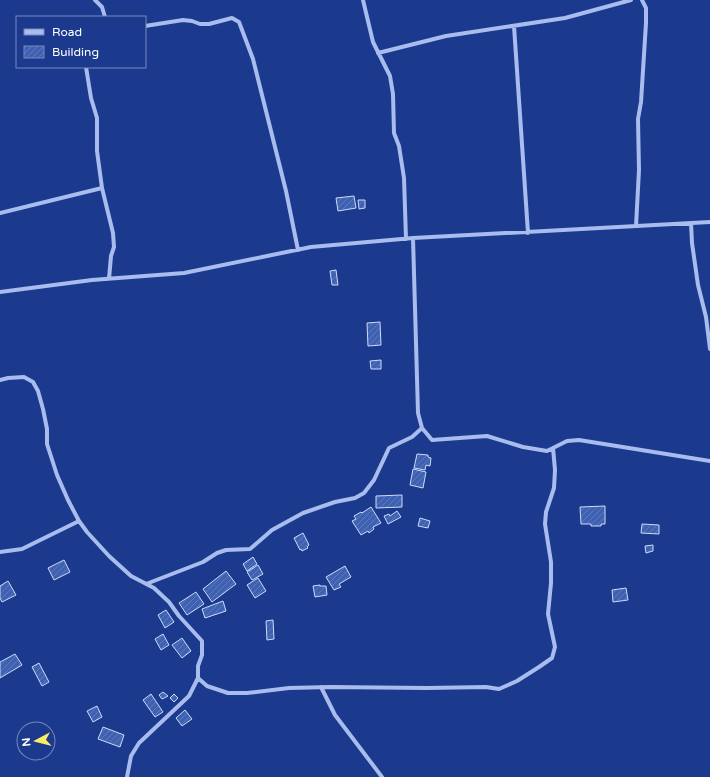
<svg xmlns="http://www.w3.org/2000/svg" width="710" height="777" font-family="'Varela Round',sans-serif">
<defs>
<pattern id="building-hatch" width="6" height="6" patternUnits="userSpaceOnUse"><rect width="6" height="6" fill="#3f61b2"/><path d="M-1 1l2-2M0 6l6-6M5 7l2-2" fill="none" stroke="#5c79be"/></pattern>
</defs>
<rect width="100%" height="100%" fill="#1b3a8d"/>
<path fill="url(#building-hatch)" stroke="#cddafa" d="M354 196 356 208 338 211 336 198Z
M358 200H365V208L359 209Z
M336 270 338 285H332L330 271Z
M380 322 381 345 368 346 367 323Z
M381 360V369H371L370 361Z
M417 454 428 455V457L431 458 430 466 426 465 425 470 414 468Z
M413 469 426 472 423 488 410 485Z
M402 495V507L376 508V496Z
M605 506V524H601V526H591V524H581L580 507Z
M371 507 381 523 373 527 374 529 369 533 368 531 361 535 352 521 356 519 354 516 361 512 362 513Z
M397 511 401 517 388 524 384 516 389 514 390 516Z
M420 518 430 521 428 528 418 526Z
M642 524 659 525V534L641 533Z
M303 533 309 545 307 547 308 548 302 551 301 549 300 550 294 538Z
M653 545V551L646 553 645 546Z
M253 557 257 564 247 571 243 564Z
M64 560 70 572 54 580 48 568Z
M258 565 263 574 252 580 247 572Z
M345 566 351 577 339 584 341 587 334 590 326 577Z
M226 571 236 584 212 602 203 589Z
M258 578 266 591 255 598 247 585Z
M8 581 16 595 2 602 0 598V586Z
M320 585V586H326L327 595 315 597 313 586Z
M626 588 628 600 613 602 612 590Z
M196 592 204 604 187 615 179 603Z
M223 601 226 611 205 618 202 609Z
M166 610 174 622 165 628 158 615Z
M273 620 274 639 267 640 266 621Z
M163 634 169 645 161 650 155 639Z
M182 638 191 651 182 658 172 645Z
M15 654 22 665 0 678V662Z
M39 663 49 682 42 686 32 667Z
M163 692 168 696 162 699 159 695Z
M151 694 163 712 155 717 143 700Z
M174 694 178 698 174 702 170 698Z
M97 706 102 717 93 722 87 711Z
M185 710 192 719 182 726 176 718Z
M103 727 124 735 120 747 98 739Z"/>
<g fill="none" stroke-linecap="round" stroke-linejoin="round">
<path stroke="#a8bced" stroke-width="4" d="M95 0 102 7 105 17
M363 0 373 42 390 76 393 94 394 133 399 146 404 178 406 239
M145 26 183 20 192 21 200 24H209L232 18 239 22 253 59 286 191 298 250
M514 26 528 233
M378 53 446 36 565 18 631 0
M86 67 91 98 97 118V151L102 188 113 233 114 247 111 256 109 279
M0 213 102 188
M691 223 692 243 698 285 706 317 710 349
M636 226 639 170 638 119 641 102 646 23V8L642 0
M413 238 418 413 422 428 432 440 487 436 523 447 547 451 567 441 579 440 710 461
M0 292 92 280 184 273 311 247 413 238 710 222
M0 380 8 378 24 377 33 382 38 391 43 409 47 429V444L57 475 68 500 79 521 87 532 109 556 131 576 154 588 169 602 179 616 202 641V655L198 666V678L189 696 139 743 131 756 127 777
M0 552 22 549 79 521
M146 584 203 562 217 553 226 550 250 549 272 530 303 513 335 502 355 498 364 493 374 480 389 448 412 437 422 428
M198 678 207 686 228 693H247L289 688 330 687 427 688 486 687 499 689 517 681 539 667 552 658 555 647 548 614 551 583V562L545 524 546 512 554 488 555 470 553 448
M321 687 335 715 382 777"/>
</g>
<rect x="16" y="16" width="130" height="52" fill="#1b3a8d" stroke="#7689bb"/>
<rect x="24" y="29" width="20" height="6" fill="#a8bced" stroke="#7689bb"/>
<text x="52" y="36" font-size="12" fill="#ffffff">Road</text>
<rect x="24" y="46" width="20" height="12" fill="url(#building-hatch)" stroke="#7689bb"/>
<text x="52" y="56" font-size="12" fill="#ffffff">Building</text>
<g transform="translate(36 741) rotate(263)"><circle r="19" fill="#1b3a8d" stroke="#7689bb"/>
<path d="M0-3L7 15L0 10L-7 15Z" fill="#feeb65"/>
<text y="-6" font-size="11" font-weight="bold" text-anchor="middle" fill="#ffffff">N</text>
</g>
</svg>
